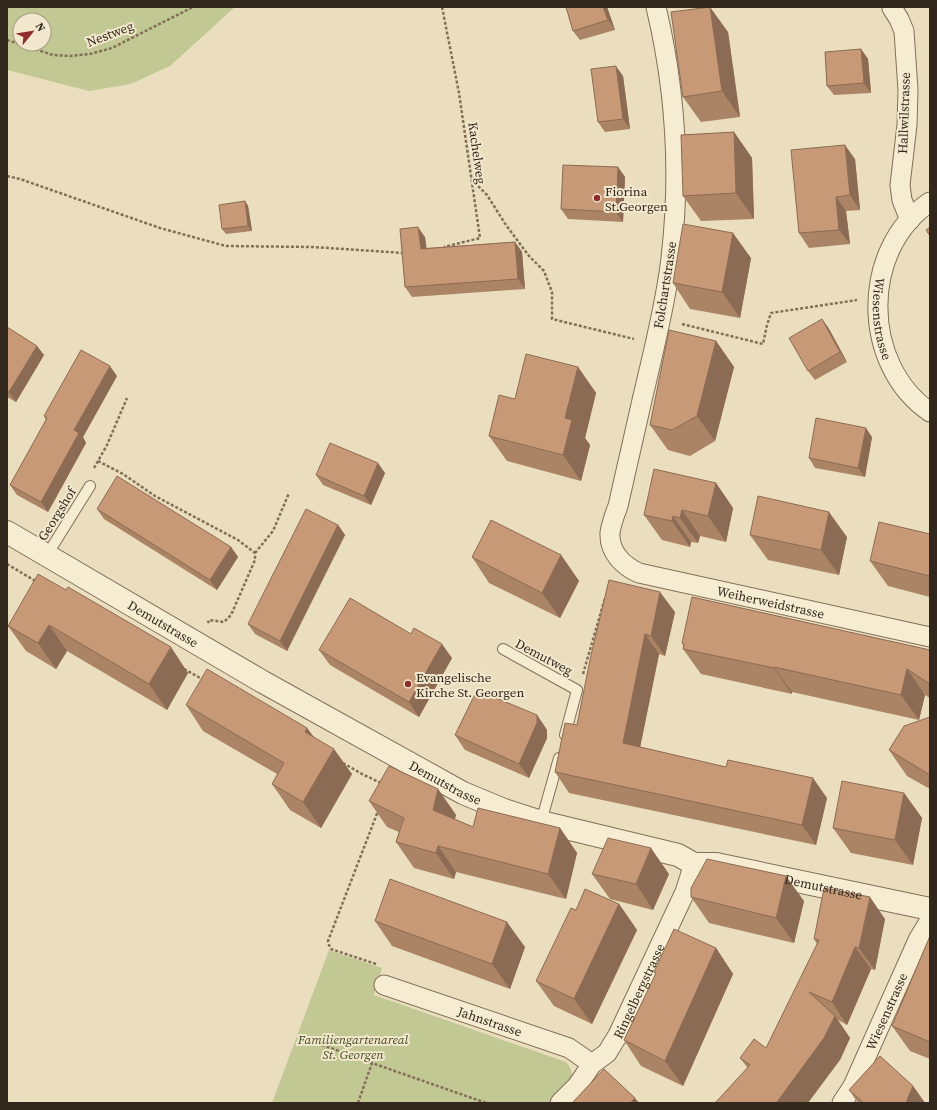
<svg xmlns="http://www.w3.org/2000/svg" width="937" height="1110" font-family="'Source Serif 4',serif">
<rect width="100%" height="100%" fill="#ebdebe"/>
<path fill="#c1c893" fill-rule="evenodd" d="M7 7H235L170 66 131 84 89 91 7 70ZM20 20H44V44H20Z
M329 950 382 968 374 995 566 1062C582 1079 562 1092 551 1103H272Z"/>
<g fill="none" stroke-linecap="round" stroke-linejoin="round">
<g stroke="#826f58" stroke-width="12">
<path id="service" d="M47 555 90 486
M503 649 577 690 565 735
M541 822 559 758"/>
</g>
<g stroke="#826f58" stroke-width="21">
<g id="minor">
<path id="s1" d="M656 7C676 91 681 180 670 266 665 304 656 341 647 379 637 421 628 463 618 506 615 514 611 524 610 533 609 552 623 566 639 573L930 637"/>
<path d="M892 8 899 19 904 31 908 90 907 125 900 185 902 200 910 220"/>
<path id="s2" d="M930 202C860 249 861 365 930 412"/>
<path id="s3" d="M384 985 569 1048 592 1064"/>
<path id="s4" d="M560 1103 577 1086 592 1064 607 1053 618 1035 685 892 694 864"/>
<path id="s5" d="M842 1103 853 1086 918 940 930 920"/>
</g>
</g>
<g stroke="#826f58" stroke-width="24">
<g id="tertiary">
<path id="s6" d="M7 532 263 682 463 793 504 810 541 822 678 855 694 864H716L930 909"/>
</g>
</g>
<path stroke="#826f58" stroke-width="2.5" stroke-dasharray="3 2" stroke-linecap="butt" d="M442 7 459 93 480 238 444 247
M7 40 53 55 70 56 90 54 112 48 193 7
M7 176 20 179 160 228 226 246 313 247 404 253
M471 179 487 195 506 225 529 256 544 271 552 292V319L634 339
M682 324 763 344 767 325 771 313 857 300
M98 461 123 474 155 496 238 540 255 553V560L231 615 224 622 209 620 208 623
M94 468 107 445 127 398
M255 553 273 531 289 493
M7 564 37 582
M184 669 202 679
M583 674 605 598
M343 763 362 774 381 783
M376 964 331 949 329 945 328 941 378 811
M303 1038 372 1063
M358 1103 372 1063 486 1103"/>
<use href="#service" stroke="#f6ecd1" stroke-width="10"/>
<use href="#minor" stroke="#f6ecd1" stroke-width="19"/>
<use href="#tertiary" stroke="#f6ecd1" stroke-width="22"/>
</g>
<path fill="#ab8465" d="M566 7H607L615 30 580 40 573 31Z
M728 32 740 117 701 122 683 97Z
M861 49 868 59 871 93 834 95 827 86Z
M623 76 630 129 605 132 598 122Z
M734 132 752 158 754 219 701 221 683 196Z
M855 159 860 210 846 211 850 244 809 248 799 233Z
M618 167 625 177 623 222 568 219 561 209Z
M245 201 248 206 252 231 226 234 222 229Z
M425 237 426 248 515 242 522 252 525 289 412 297 405 287Z
M751 258 740 318 690 309 673 283Z
M822 319 829 329 847 362 815 380 808 371Z
M7 327 44 355 16 402 7 397Z
M716 341 734 367 715 441 690 456 668 450 650 425Z
M578 367 596 393 585 438 590 445 581 481 507 461 489 436 515 399Z
M117 376 83 437 86 443 48 512 17 495 10 485 46 420 44 416Z
M872 437 865 477 815 468 809 458Z
M385 473 371 505 323 485 316 475Z
M716 483 733 508 726 542 700 536 698 543 691 542 690 547 662 540 644 515Z
M97 509 231 547 238 557 217 590 104 519Z
M338 525 345 535 287 651 255 634 248 624Z
M930 534V597L888 586 870 561Z
M750 535 847 537 839 575 768 560Z
M561 555 579 581 560 618 489 583 472 557Z
M609 580 675 612 665 656 659 654 640 747 827 798 816 845 569 793 555 772 577 725Z
M66 590 188 673 167 710 67 651 56 669 26 651 8 626Z
M411 634 452 658 419 717 330 665 319 650Z
M682 643 930 650V698L925 695 919 720 792 692V694L701 674 683 649V645Z
M186 705 307 728 313 736 352 774 321 828 290 810 272 784 277 774 203 731Z
M537 715 547 730V738L529 778 465 750 455 735Z
M930 717V789L907 776 889 750Z
M438 789 456 815 455 819 473 827 560 828 577 853 566 899 456 872 454 879 414 868 396 842 399 832 387 827 369 801Z
M904 793 922 818 913 865 851 853 833 828Z
M592 874H669L653 910 610 899Z
M691 897 804 901 794 943 709 923Z
M619 904 637 930 592 1024 554 1006 536 981 576 910Z
M885 919 875 970 871 969 847 1025 838 1020 850 1038 840 1060 747 1067 740 1058 766 1048 817 944 814 939Z
M375 921 525 947 510 989 392 946Z
M930 936V1059L910 1051 892 1026Z
M716 948 733 974 683 1086 641 1066 624 1040 656 974 654 972Z
M913 1086 925 1103H858L849 1090Z"/>
<path fill="#8b6b53" d="M603 7H607L615 30 608 20Z
M710 7 728 32 740 117 722 91Z
M861 49 868 59 871 93 864 83Z
M616 66 623 76 630 129 623 119Z
M734 132 752 158 754 219 736 193Z
M845 145 855 159 860 210 850 195Z
M618 167 625 177 623 222 616 212Z
M836 197 846 211 850 244 839 230Z
M245 201 248 206 252 231 248 226Z
M418 227 425 237 428 258 421 249Z
M733 233 751 258 740 318 722 292Z
M515 242 522 252 525 289 518 279Z
M822 319 829 329 847 362 840 352Z
M716 341 734 367 715 441 697 416Z
M37 346 44 355 16 402 9 392Z
M110 366 117 376 83 437 86 443 48 512 41 502 74 430Z
M578 367 596 393 585 438 590 445 581 481 563 455 565 418Z
M866 428 872 437 865 477 858 468Z
M378 463 385 473 371 505 364 496Z
M716 483 733 508 726 542 708 516Z
M682 510 700 536 698 543 680 518Z
M829 512 847 537 839 575 821 550Z
M673 516 691 542 690 547 672 521Z
M338 525 345 535 287 651 280 641Z
M231 547 238 557 217 590 210 580Z
M561 555 579 581 560 618 542 593Z
M660 592 675 612 665 656 651 636Z
M49 625 67 651 56 669 38 643Z
M645 634 659 654 637 763 623 743Z
M442 644 452 658 419 717 409 702Z
M171 647 188 673 167 710 149 684Z
M774 667 792 692V694L774 668Z
M907 669 925 695 919 720 901 695Z
M537 715 547 730V738L529 778 519 764Z
M307 728 325 753 305 732Z
M334 749 352 774 321 828 303 802Z
M813 778 827 798 816 845 802 825Z
M438 789 456 815 450 835 433 810Z
M904 793 922 818 913 865 895 840Z
M560 828 577 853 566 899 548 874Z
M438 846 456 872 454 879 436 853Z
M651 848 669 874 653 910 636 884Z
M786 876 804 901 794 943 776 918Z
M870 897 885 919 875 970 859 948Z
M619 904 637 930 592 1024 574 999Z
M507 922 525 947 510 989 492 964Z
M855 947 871 969 847 1025 832 1002Z
M716 948 733 974 683 1086 665 1061Z
M835 1016 850 1038 840 1060 808 1103H776Z
M913 1086 925 1103H906Z
M635 1098 639 1103H630Z"/>
<path fill="#c79976" stroke="#8b6b53" d="M566 7H603L608 20 573 31Z
M710 7 722 91 683 97 671 12Z
M861 49 864 83 827 86 825 52Z
M616 66 623 119 598 122 591 69Z
M734 132 736 193 683 196 681 135Z
M845 145 850 195 836 197 839 230 799 233 791 150Z
M563 165 618 167 616 212 561 209Z
M245 201 248 226 222 229 219 205Z
M683 224 733 233 722 292 673 283Z
M418 227 421 249 515 242 518 279 405 287 400 229Z
M930 227V236L926 230Z
M822 319 840 352 808 371 789 338Z
M7 327 37 346 9 392 7 391Z
M669 330 716 341 697 416 672 430 650 425Z
M81 350 110 366 74 430 79 433 41 502 10 485 47 418 44 416Z
M526 354 578 367 565 418 572 420 563 455 489 436 499 395 515 399Z
M816 418 866 428 858 468 809 458Z
M330 443 378 463 364 496 316 475Z
M654 469 716 483 708 516 682 510 680 518 673 516 672 521 644 515Z
M117 476 231 547 210 580 97 509Z
M758 496 829 512 821 550 750 535Z
M306 509 338 525 280 641 248 624Z
M491 520 561 555 542 593 472 557Z
M879 522 930 534V576L870 561Z
M38 574 66 590 68 587 171 647 149 684 49 625 38 643 8 626Z
M609 580 660 592 651 636 645 634 623 743 726 767 728 760 813 778 802 825 555 772 565 723 577 725 591 655Z
M692 597 930 650V684L907 669 901 695 774 667V668L683 649 684 644 682 643Z
M350 598 411 634 414 628 442 644 409 702 319 650Z
M207 669 307 728 305 732 334 749 303 802 272 784 284 763 186 705Z
M477 690 537 715V723L519 764 455 735Z
M930 717V775L889 750 904 726Z
M389 766 438 789 433 810 473 827 478 808 560 828 548 874 438 846 436 853 396 842 404 818 369 801Z
M842 781 904 793 895 840 833 828Z
M608 838 651 848 636 884 592 874Z
M707 859 786 876 776 918 691 897V888Z
M390 879 507 922 492 964 375 921Z
M824 888 870 897 859 948 855 947 832 1002 809 992 835 1016 824 1038 780 1098 776 1103H715L750 1065 740 1058 754 1039 766 1048 819 940 814 939Z
M585 889 619 904 574 999 536 981 571 908 576 910Z
M674 929 716 948 665 1061 624 1040 656 973 654 972Z
M930 936V1042L892 1026Z
M880 1056 913 1086 906 1103H864L849 1090Z
M604 1069 635 1098 630 1103H572Z"/>
<g fill="#8e2c2b" stroke="#f3e8cd" stroke-width="1.5">
<circle cx="597" cy="198" r="4"/>
<circle cx="408" cy="684" r="4"/>
</g>
<g text-anchor="middle" dominant-baseline="central" stroke-width="4" stroke-linejoin="round" paint-order="stroke">
<g font-size="13" fill="#32271c" stroke="#f3e8cd">
<text transform="translate(110 34) rotate(-21)">Nestweg</text>
<text transform="translate(904 113) rotate(-88)">Hallwilstrasse</text>
<text transform="translate(477 153) rotate(82)">Kachelweg</text>
<text transform="translate(665 285) rotate(-81)">Folchartstrasse</text>
<text stroke="none"><textPath href="#s2" startOffset="134">Wiesenstrasse</textPath></text>
<text transform="translate(57 514) rotate(-58)">Georgshof</text>
<text stroke="none"><textPath href="#s1" startOffset="722">Weiherweidstrasse</textPath></text>
<text stroke="none"><textPath href="#s6" startOffset="181">Demutstrasse</textPath></text>
<text transform="translate(544 657) rotate(28)">Demutweg</text>
<text stroke="none"><textPath href="#s6" startOffset="505">Demutstrasse</textPath></text>
<text stroke="none"><textPath href="#s6" startOffset="900">Demutstrasse</textPath></text>
<text stroke="none"><textPath href="#s4" startOffset="139">Ringelbergstrasse</textPath></text>
<text stroke="none"><textPath href="#s5" startOffset="102">Wiesenstrasse</textPath></text>
<text stroke="none"><textPath href="#s3" startOffset="112">Jahnstrasse</textPath></text>
</g>
<g font-size="13" fill="#32271c" stroke="#f3e8cd" text-anchor="start">
<text x="605" y="191">Fiorina<tspan x="605" dy="15">St.Georgen</tspan></text>
<text x="416" y="677">Evangelische<tspan x="416" dy="15">Kirche St. Georgen</tspan></text>
</g>
<g font-size="13" font-style="italic" fill="#424e23" stroke="#f3e8cd">
<text x="353" y="1039">Familiengartenareal<tspan x="353" dy="15">St. Georgen</tspan></text>
</g>
</g>
<rect width="937" height="1110" fill="none" stroke="#32271c" stroke-width="16"/>
<g transform="translate(32 32) rotate(60)"><circle r="19" fill="#f3e8cd" stroke="#a69b86"/>
<path d="M0-3L7 15L0 10L-7 15Z" fill="#8e2c2b"/>
<text y="-6" font-size="11" font-weight="bold" text-anchor="middle" fill="#32271c">N</text>
</g>
</svg>
